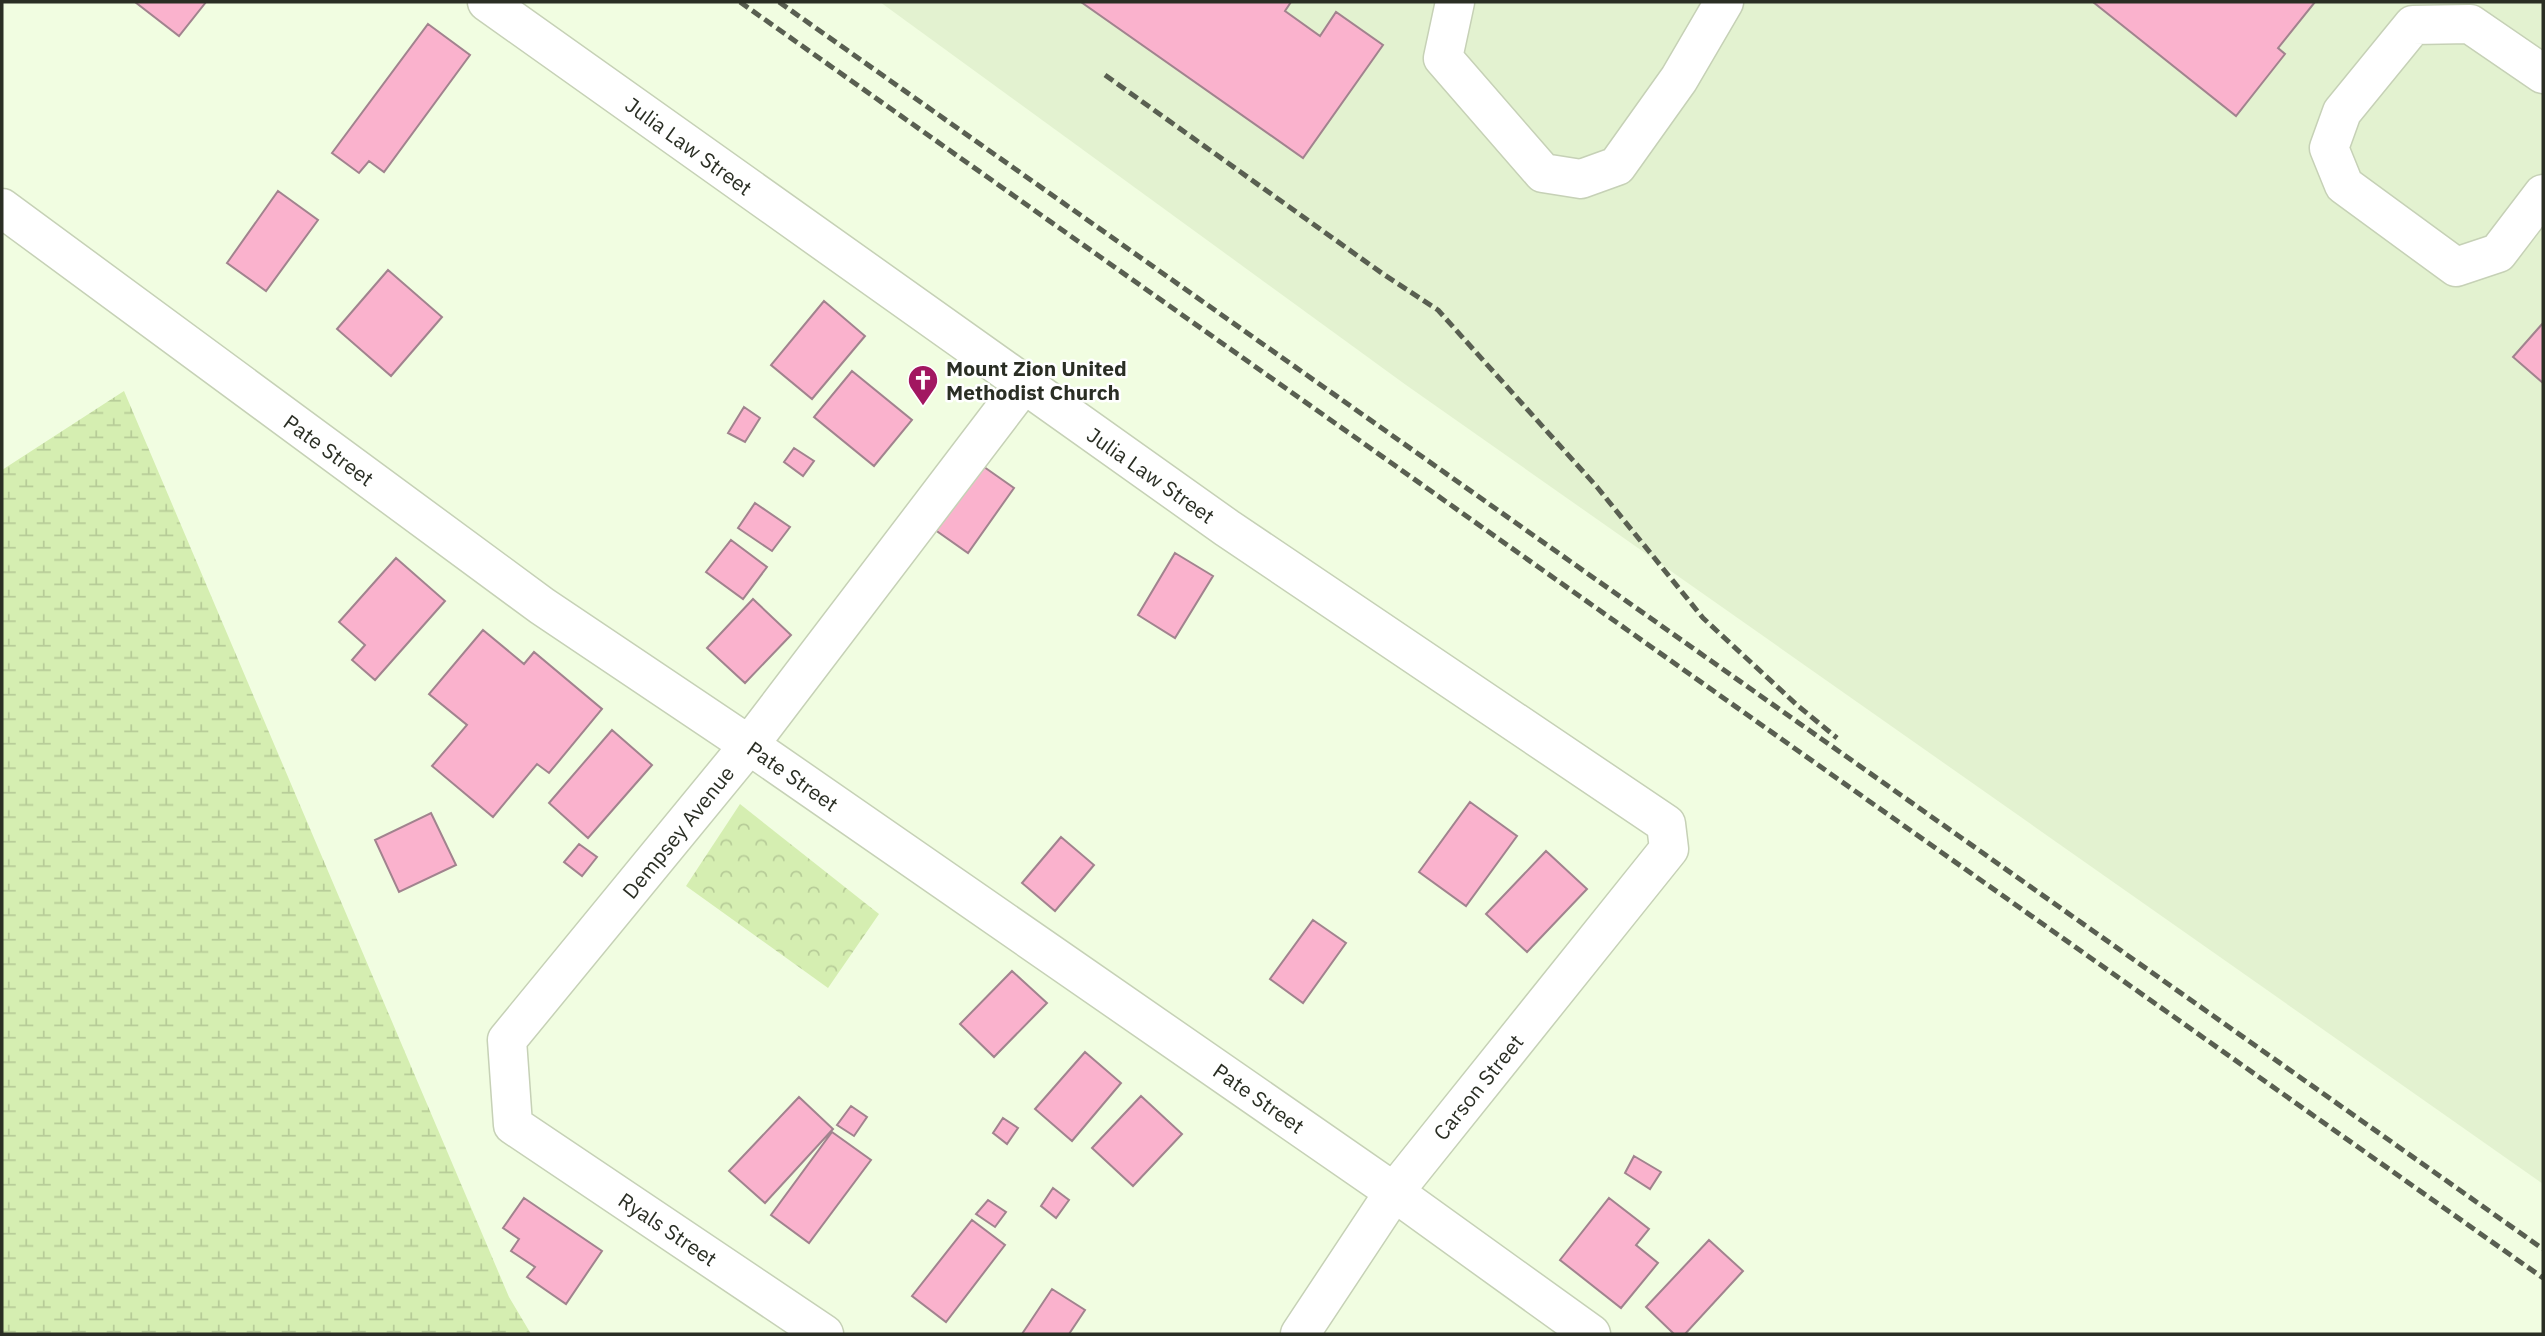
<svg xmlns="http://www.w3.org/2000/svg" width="2545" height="1336" font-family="'IBM Plex Sans',sans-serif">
<defs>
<pattern id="wetland-marsh" width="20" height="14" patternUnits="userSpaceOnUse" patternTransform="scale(1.75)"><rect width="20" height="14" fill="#d5eeb1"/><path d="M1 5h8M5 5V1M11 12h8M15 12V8" fill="none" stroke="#b7cc98"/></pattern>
<pattern id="park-crowns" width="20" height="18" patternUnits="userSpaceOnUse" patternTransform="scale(1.75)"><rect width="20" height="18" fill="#d5eeb1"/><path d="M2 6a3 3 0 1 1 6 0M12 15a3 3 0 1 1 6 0" fill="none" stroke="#b7cc98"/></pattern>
</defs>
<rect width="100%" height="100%" fill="#f1fde1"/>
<path fill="#e3f2d0" d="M880 2H2543V1184L1406 385Z"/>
<path fill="url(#wetland-marsh)" d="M124 391 509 1297 531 1334H2V470Z"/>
<path fill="url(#park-crowns)" d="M740 804 879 914 828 988 686 886Z"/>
<path fill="#fab2cd" stroke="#a1838e" stroke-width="2" d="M135 2H206L179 36Z
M1081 2H1291L1285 11 1320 36 1336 12 1383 45 1303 158Z
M2093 2H2315L2278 48 2285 54 2236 116Z
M428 24 470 55 384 172 369 161 359 173 332 153Z
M278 191 318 220 266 291 227 263Z
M388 270 442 317 391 376 337 329Z
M824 301 865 336 812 399 771 365Z
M2543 323V383L2513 357Z
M852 371 912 420 874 466 814 417Z
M744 407 760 418 745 442 728 433Z
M794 448 814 461 803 476 784 462Z
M977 462 1014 488 968 553 931 527Z
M755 503 790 527 772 551 738 528Z
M731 540 767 567 743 599 706 572Z
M1175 553 1213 576 1175 638 1138 615Z
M396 558 445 601 375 680 352 660 365 645 339 622Z
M753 599 791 635 745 683 707 648Z
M483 630 524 664 534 652 602 709 549 773 537 764 493 817 432 766 467 725 429 694Z
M612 730 652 765 588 838 549 803Z
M1470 802 1517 836 1466 906 1419 872Z
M431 813 456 865 399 892 375 840Z
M1061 837 1094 865 1055 911 1022 883Z
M579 844 597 857 582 876 564 862Z
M1546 851 1587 889 1527 952 1486 914Z
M1313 920 1346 943 1303 1003 1270 979Z
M1012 971 1047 1003 994 1057 960 1024Z
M1085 1052 1121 1083 1072 1141 1035 1109Z
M1141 1096 1182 1134 1133 1186 1092 1148Z
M799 1097 833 1129 765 1203 729 1171Z
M851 1106 867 1117 854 1136 837 1125Z
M1003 1118 1018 1128 1007 1144 993 1133Z
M832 1132 871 1160 809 1243 771 1215Z
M1634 1156 1661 1172 1650 1189 1625 1173Z
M1053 1188 1069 1200 1056 1218 1041 1206Z
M524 1198 602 1251 566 1304 527 1277 535 1267 511 1251 519 1239 503 1228Z
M1609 1198 1649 1229 1636 1245 1658 1263 1621 1308 1560 1260Z
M988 1200 1006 1212 995 1227 976 1214Z
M972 1220 1005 1245 946 1322 912 1296Z
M1709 1240 1743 1271 1685 1334H1674L1646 1307Z
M1052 1289 1085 1310 1069 1334H1022Z"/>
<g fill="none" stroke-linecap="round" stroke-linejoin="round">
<g stroke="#c6d1b6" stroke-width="41">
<path id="minor" d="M487 2 1227 528 1666 824 1669 849 1394 1192 1300 1334
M1455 2 1443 58 1543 173 1581 179 1617 166 1679 79 1724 2
M2543 74 2470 24 2413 25 2342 112 2329 148 2344 185 2456 267 2498 253 2543 194
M2 208 542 606 749 745 1394 1192 1591 1334
M824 1334 513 1125 507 1040 749 745 1023 385"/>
</g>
<use href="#minor" stroke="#fff" stroke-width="38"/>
<path stroke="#595f51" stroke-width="5" stroke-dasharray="10 5" stroke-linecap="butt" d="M740 2 2543 1278
M779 2 2543 1249
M1105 75 1383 274 1438 310 1597 487 1703 618 1797 705 1837 738"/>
</g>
<defs>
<g id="church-pin" transform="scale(1.575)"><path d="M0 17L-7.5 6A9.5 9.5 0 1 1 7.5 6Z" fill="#a21761" stroke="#fff"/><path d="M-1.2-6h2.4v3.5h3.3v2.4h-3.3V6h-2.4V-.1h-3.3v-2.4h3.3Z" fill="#fff"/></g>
</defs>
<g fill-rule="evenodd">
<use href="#church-pin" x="923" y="380"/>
</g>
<g text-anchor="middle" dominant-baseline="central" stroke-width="5" stroke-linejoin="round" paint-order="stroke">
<g font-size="21" fill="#2a2e24" stroke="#fff">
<text transform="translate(689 146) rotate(36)">Julia Law Street</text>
<text transform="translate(329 450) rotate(36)">Pate Street</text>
<text transform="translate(1151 475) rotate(35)">Julia Law Street</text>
<text transform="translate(793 776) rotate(35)">Pate Street</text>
<text transform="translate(678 832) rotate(-51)">Dempsey Avenue</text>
<text transform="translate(1478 1087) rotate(-51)">Carson Street</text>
<text transform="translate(1259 1098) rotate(35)">Pate Street</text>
<text transform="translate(668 1229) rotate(34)">Ryals Street</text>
</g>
<g font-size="21" font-weight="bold" fill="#2a2e24" stroke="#fff" text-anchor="start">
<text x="946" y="368">Mount Zion United<tspan x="946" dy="24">Methodist Church</tspan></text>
</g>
</g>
<rect width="2545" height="1336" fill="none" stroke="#2a2e24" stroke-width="7"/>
</svg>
